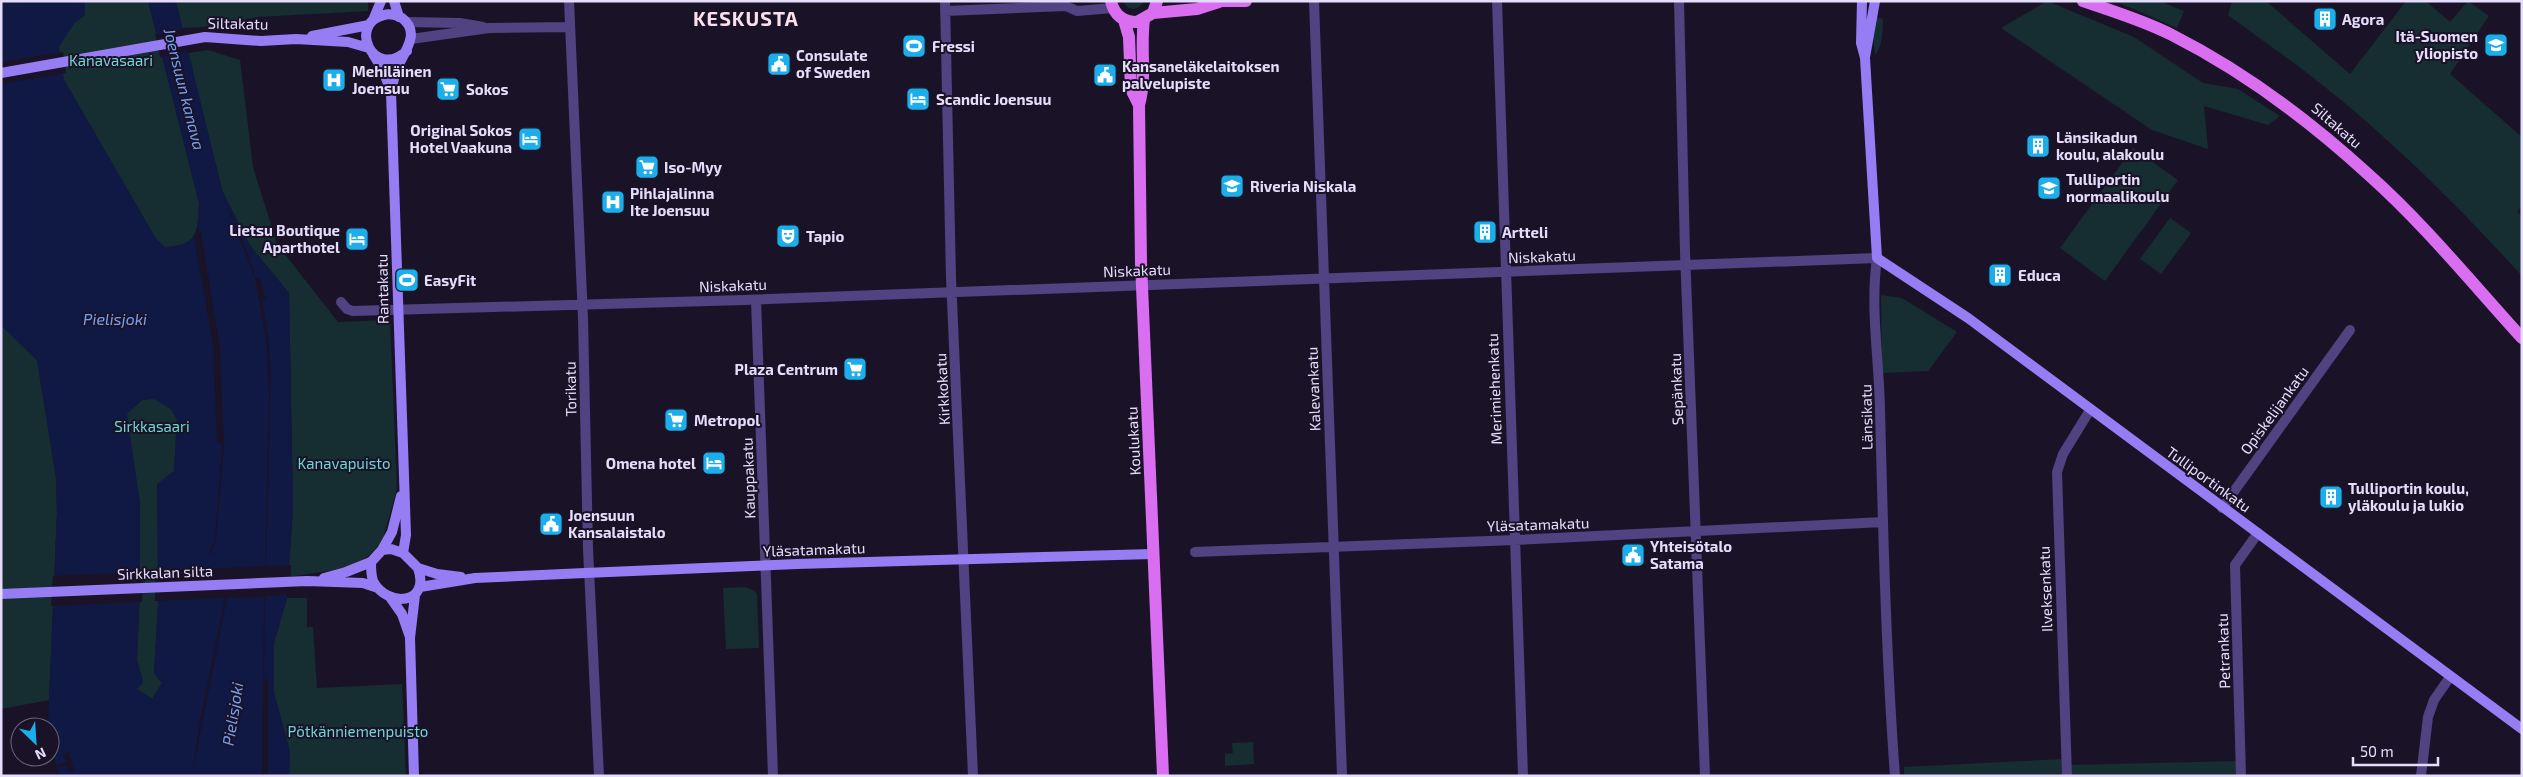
<svg xmlns="http://www.w3.org/2000/svg" width="2523" height="777" font-family="'Exo 2',sans-serif">
<rect width="100%" height="100%" fill="#1a1328"/>
<path fill="#162d31" d="M85 1H148L199 203C198 232 198 246 165 247L156 239 64 80 56 49 75 22 85 15Z
M176 1H368V11L258 17 204 27 182 28Z
M1123 1H1144C1139 11 1128 12 1123 1Z
M2047 1 2134 37 2203 83 2238 89 2280 116 2268 125 2204 106 2208 149 2152 130 2001 28Z
M2115 1H2159L2184 11 2177 28Z
M2232 1H2266L2350 74 2406 1H2426L2450 22 2468 1 2489 16 2450 74 2522 137V206L2517 212 2522 216V276C2462 210 2395 143 2325 87 2294 62 2260 39 2228 15Z
M1876 17 1883 19C1883 29 1882 48 1875 55L1873 38Z
M208 50 240 60 253 167 277 244 338 322 390 320 397 489 382 542 367 557 355 564 340 569 288 577 293 509 289 293 251 247 224 197 188 53Z
M2133 148 2178 180 2105 281 2060 248Z
M2170 218 2191 233 2161 274 2140 259Z
M1881 295 1902 298 1957 332 1928 371 1882 373Z
M1 325 37 360 56 477 57 513 49 700 1 709Z
M154 398 171 409 177 419 174 471 158 606 154 673 162 683 152 699 137 689 143 682 137 660 140 584V504L126 414 142 400Z
M745 587 755 591 757 595 759 648 726 649 723 588Z
M287 598H307V627H313L317 688 402 684 406 776H289L290 752 274 693V643Z
M1253 742 1254 764 1225 766V754L1233 753 1232 743Z
M2064 759 2065 776H1904V767Z
M2240 761 2241 776H2068L2067 765Z"/>
<path fill="#101944" fill-rule="evenodd" d="M1 1H85V15L75 22 59 47 64 80 156 239 165 247C198 246 198 231 199 203L148 1H176L222 190 251 247 289 293 293 509 287 598 274 643V693L290 752 289 776H60L50 746 48 727 57 513 56 477 37 360 1 325ZM154 399 171 409 177 419 174 471 157 484 158 606 154 673 162 683 153 699 137 689 143 682 137 660 140 584V504L127 414 142 400Z"/>
<path fill="#1a1328" d="M185 29 190 51 160 57 155 34Z
M63 52 66 73 1 84V62Z
M224 197 248 254 256 279 260 278 266 299 262 300 267 327 271 373 266 566 291 565 290 595 265 596 264 679 268 680V776H262L264 597 227 598 192 776 200 721 225 598 155 601V571L265 566 269 401 267 345 255 279Z
M198 226 201 232 220 347 224 444 216 541 211 554 209 553 215 540 222 444 217 443 213 346 194 237Z
M143 572 142 602 51 606 53 576Z
M69 752 74 770 68 771 66 766 58 768 57 765 66 762 63 754Z"/>
<g fill="none" stroke-linecap="round" stroke-linejoin="round">
<path stroke="#514282" stroke-width="10" d="M569 1 583 318 588 549 599 776
M945 1 951 278 973 776
M1314 1 1342 776
M1497 1 1523 776
M1679 1 1685 252 1705 776
M945 11 1066 6 1077 11 1113 8
M406 22 460 23 483 27
M411 39 489 28 569 27
M756 300 773 776
M341 302 347 309 353 311 744 300 1877 258C1870 308 1879 358 1880 409 1883 531 1886 654 1895 776
M2222 508 2350 330
M1195 552 1515 540 1883 522
M2067 776 2057 472 2063 454 2090 410
M2241 776 2235 565 2258 533
M2421 776 2428 717 2434 700 2450 677"/>
<path stroke="#967df3" stroke-width="10" d="M394 1 399 17
M1862 1 1861 43 1865 58 1877 258 1968 318 2522 729
M374 18 381 1
M312 36 369 25
M373 54 383 70 391 92
M1865 57 1875 1
M1 73 205 37 261 41 296 39 348 42 369 48
M391 549 403 553 418 568C431 605 387 608 373 581 371 575 371 568 371 562L382 550Z
M382 550 392 532 401 496
M403 553 406 535 391 92C393 84 394 76 397 69 403 53 422 33 402 18 396 15 390 13 384 15 348 23 372 81 407 51
M418 568 437 574 461 577
M324 578 346 572 371 562
M420 587 475 578 585 573 797 564 1153 554
M1 594 307 581 363 583 378 588
M390 597 402 614 410 637
M414 776 410 638 415 595"/>
<path stroke="#d96ef1" stroke-width="12" d="M1111 1C1114 15 1123 22 1137 22L1153 13 1157 1
M1214 1H1246
M2083 1C2112 11 2145 21 2172 35 2245 72 2309 120 2369 175 2424 224 2472 283 2522 338
M1153 13 1197 9 1219 2
M1124 20 1129 37 1131 89 1139 105
M1144 20C1140 49 1147 77 1139 105L1141 263 1163 776"/>
</g>
<defs>
<g id="building-square" transform="scale(1.25)"><rect x="-9" y="-9" width="18" height="18" rx="4" fill="#1baeea" stroke="#1a1328"/><path d="M-4-6H4V6H1V3H-1V6H-4ZM-2.5-4.3h1.7v1.8h-1.7ZM.8-4.3h1.7v1.8H.8ZM-2.5-1h1.7V.8h-1.7ZM.8-1h1.7V.8H.8Z" fill="#fff"/></g>
<g id="university-square" transform="scale(1.25)"><rect x="-9" y="-9" width="18" height="18" rx="4" fill="#1baeea" stroke="#1a1328"/><path d="M0-5L7-2L0 1L-7-2ZM-4 1L0 2.5L4 1V4Q0 6-4 4Z" fill="#fff"/></g>
<g id="stadium-square" transform="scale(1.25)"><rect x="-9" y="-9" width="18" height="18" rx="4" fill="#1baeea" stroke="#1a1328"/><path d="M0-5a6.5 5 0 1 0 0 10a6.5 5 0 1 0 0-10ZM-3.5-1.8h7v3.6h-7Z" fill="#fff"/></g>
<g id="civic-square" transform="scale(1.25)"><rect x="-9" y="-9" width="18" height="18" rx="4" fill="#1baeea" stroke="#1a1328"/><path d="M-.6-6.5H3V-4.5H.6V-3L4-1V1h2V6H-6V1h2V-1L-.6-3ZM-1.2 2.5V6h2.4V2.5Z" fill="#fff"/></g>
<g id="hospital-square" transform="scale(1.25)"><rect x="-9" y="-9" width="18" height="18" rx="4" fill="#1baeea" stroke="#1a1328"/><path d="M-5-5h3v3.5h4V-5h3V5h-3V1.5h-4V5h-3Z" fill="#fff"/></g>
<g id="supermarket-square" transform="scale(1.25)"><rect x="-9" y="-9" width="18" height="18" rx="4" fill="#1baeea" stroke="#1a1328"/><path d="M-6-5.5h2.5l.6 2H6L4.5 2H-2.5L-4.4-4H-6ZM-1.5 3.2a1.3 1.3 0 1 0 .1 0ZM3 3.2a1.3 1.3 0 1 0 .1 0Z" fill="#fff"/></g>
<g id="hotel-square" transform="scale(1.25)"><rect x="-9" y="-9" width="18" height="18" rx="4" fill="#1baeea" stroke="#1a1328"/><path d="M-6-4.5h1.5V1H6V5H4.5V3h-9V5H-6ZM-4 0a1.8 1.8 0 1 1 3.6 0ZM.5 0V-2.5h3Q6-2.5 6 0Z" fill="#fff"/></g>
<g id="school-square" transform="scale(1.25)"><rect x="-9" y="-9" width="18" height="18" rx="4" fill="#1baeea" stroke="#1a1328"/><path d="M0-5L7-2L0 1L-7-2ZM-4 1L0 2.5L4 1V4Q0 6-4 4Z" fill="#fff"/></g>
<g id="theatre-square" transform="scale(1.25)"><rect x="-9" y="-9" width="18" height="18" rx="4" fill="#1baeea" stroke="#1a1328"/><path d="M-5-5.5Q0-4 5-5.5V0Q5 5 0 6Q-5 5-5 0ZM-3.3-2.5H-1v1.5H-3.3ZM1-2.5H3.3v1.5H1ZM-2.8 1Q0 5.5 2.8 1Z" fill="#fff"/></g>
</defs>
<g fill-rule="evenodd">
<use href="#building-square" x="2325" y="19"/>
<use href="#university-square" x="2496" y="45"/>
<use href="#stadium-square" x="914" y="46"/>
<use href="#civic-square" x="779" y="64"/>
<use href="#civic-square" x="1105" y="75"/>
<use href="#hospital-square" x="334" y="80"/>
<use href="#supermarket-square" x="448" y="89"/>
<use href="#hotel-square" x="918" y="99"/>
<use href="#hotel-square" x="530" y="139"/>
<use href="#building-square" x="2038" y="146"/>
<use href="#supermarket-square" x="647" y="167"/>
<use href="#school-square" x="1232" y="186"/>
<use href="#school-square" x="2049" y="188"/>
<use href="#hospital-square" x="613" y="202"/>
<use href="#building-square" x="1485" y="232"/>
<use href="#theatre-square" x="788" y="236"/>
<use href="#hotel-square" x="357" y="239"/>
<use href="#building-square" x="2000" y="275"/>
<use href="#stadium-square" x="407" y="280"/>
<use href="#supermarket-square" x="855" y="369"/>
<use href="#supermarket-square" x="676" y="420"/>
<use href="#hotel-square" x="714" y="463"/>
<use href="#building-square" x="2331" y="497"/>
<use href="#civic-square" x="551" y="524"/>
<use href="#civic-square" x="1633" y="555"/>
</g>
<g text-anchor="middle" dominant-baseline="central" stroke-width="4" stroke-linejoin="round" paint-order="stroke">
<g font-size="15" font-weight="bold" fill="#e6ddfc" stroke="#1a1328" text-anchor="start">
<text x="2342" y="19">Agora</text>
<text x="2478" y="36" text-anchor="end">Itä-Suomen<tspan x="2478" dy="17">yliopisto</tspan></text>
<text x="932" y="46">Fressi</text>
<text x="796" y="55">Consulate<tspan x="796" dy="17">of Sweden</tspan></text>
<text x="1122" y="66">Kansaneläkelaitoksen<tspan x="1122" dy="17">palvelupiste</tspan></text>
<text x="352" y="71">Mehiläinen<tspan x="352" dy="17">Joensuu</tspan></text>
<text x="466" y="89">Sokos</text>
<text x="936" y="99">Scandic Joensuu</text>
<text x="512" y="130" text-anchor="end">Original Sokos<tspan x="512" dy="17">Hotel Vaakuna</tspan></text>
<text x="2056" y="137">Länsikadun<tspan x="2056" dy="17">koulu, alakoulu</tspan></text>
<text x="664" y="167">Iso-Myy</text>
<text x="2066" y="179">Tulliportin<tspan x="2066" dy="17">normaalikoulu</tspan></text>
<text x="1250" y="186">Riveria Niskala</text>
<text x="630" y="193">Pihlajalinna<tspan x="630" dy="17">Ite Joensuu</tspan></text>
<text x="340" y="230" text-anchor="end">Lietsu Boutique<tspan x="340" dy="17">Aparthotel</tspan></text>
<text x="1502" y="232">Artteli</text>
<text x="806" y="236">Tapio</text>
<text x="2018" y="275">Educa</text>
<text x="424" y="280">EasyFit</text>
<text x="838" y="369" text-anchor="end">Plaza Centrum</text>
<text x="694" y="420">Metropol</text>
<text x="696" y="463" text-anchor="end">Omena hotel</text>
<text x="2348" y="488">Tulliportin koulu,<tspan x="2348" dy="17">yläkoulu ja lukio</tspan></text>
<text x="568" y="515">Joensuun<tspan x="568" dy="17">Kansalaistalo</tspan></text>
<text x="1650" y="546">Yhteisötalo<tspan x="1650" dy="17">Satama</tspan></text>
</g>
<g font-size="15" fill="#e6ddfc" stroke="#1a1328">
<text transform="translate(238 23) rotate(1)">Siltakatu</text>
<text transform="translate(2337 125) rotate(41)">Siltakatu</text>
<text transform="translate(1542 256) rotate(-2)">Niskakatu</text>
<text transform="translate(1137 270) rotate(-2)">Niskakatu</text>
<text transform="translate(733 285) rotate(-2)">Niskakatu</text>
<text transform="translate(382 289) rotate(-91)">Rantakatu</text>
<text transform="translate(570 389) rotate(-91)">Torikatu</text>
<text transform="translate(942 389) rotate(-93)">Kirkkokatu</text>
<text transform="translate(1313 389) rotate(-92)">Kalevankatu</text>
<text transform="translate(1494 389) rotate(-92)">Merimiehenkatu</text>
<text transform="translate(1676 389) rotate(-92)">Sepänkatu</text>
<text transform="translate(2274 410) rotate(-54)">Opiskelijankatu</text>
<text transform="translate(1866 417) rotate(-91)">Länsikatu</text>
<text transform="translate(1133 441) rotate(-93)">Koulukatu</text>
<text transform="translate(748 478) rotate(-92)">Kauppakatu</text>
<text transform="translate(2209 479) rotate(36)">Tulliportinkatu</text>
<text transform="translate(1538 524) rotate(-2)">Yläsatamakatu</text>
<text transform="translate(814 549) rotate(-2)">Yläsatamakatu</text>
<text transform="translate(165 572) rotate(-2)">Sirkkalan silta</text>
<text transform="translate(2045 589) rotate(-92)">Ilveksenkatu</text>
<text transform="translate(2223 651) rotate(-92)">Petrankatu</text>
</g>
<g font-size="15" fill="#6fd6d0" stroke="#1a1328">
<text x="111" y="60">Kanavasaari</text>
<text x="152" y="426">Sirkkasaari</text>
<text x="344" y="463">Kanavapuisto</text>
<text x="358" y="731">Pötkänniemenpuisto</text>
</g>
<g font-size="16" font-style="italic" fill="#75a0f2" stroke="#1a1328">
<text transform="translate(185 89) rotate(76)">Joensuun kanava</text>
<text x="115" y="318">Pielisjoki</text>
<text transform="translate(232 714) rotate(-81)">Pielisjoki</text>
</g>
<g font-size="20" font-weight="bold" letter-spacing="1" fill="#fcdfec" stroke="#1a1328">
<text x="746" y="18">KESKUSTA</text>
</g>
</g>
<rect width="2523" height="777" fill="none" stroke="#e6ddfc" stroke-width="5"/>
<g transform="translate(35 742) rotate(155)"><circle r="24" fill="#1a1328" stroke="#6c647d"/>
<path d="M0-4L9 19L0 12L-9 19Z" fill="#1baeea"/>
<text y="-8" font-size="14" font-weight="bold" text-anchor="middle" fill="#e6ddfc">N</text>
</g>
<path d="M2353 757v8h85v-8" fill="none" stroke="#e6ddfc" stroke-width="2.5"/>
<text x="2360" y="757" font-size="15" fill="#e6ddfc" stroke="#1a1328" stroke-width="4" paint-order="stroke">50 m</text>
</svg>
